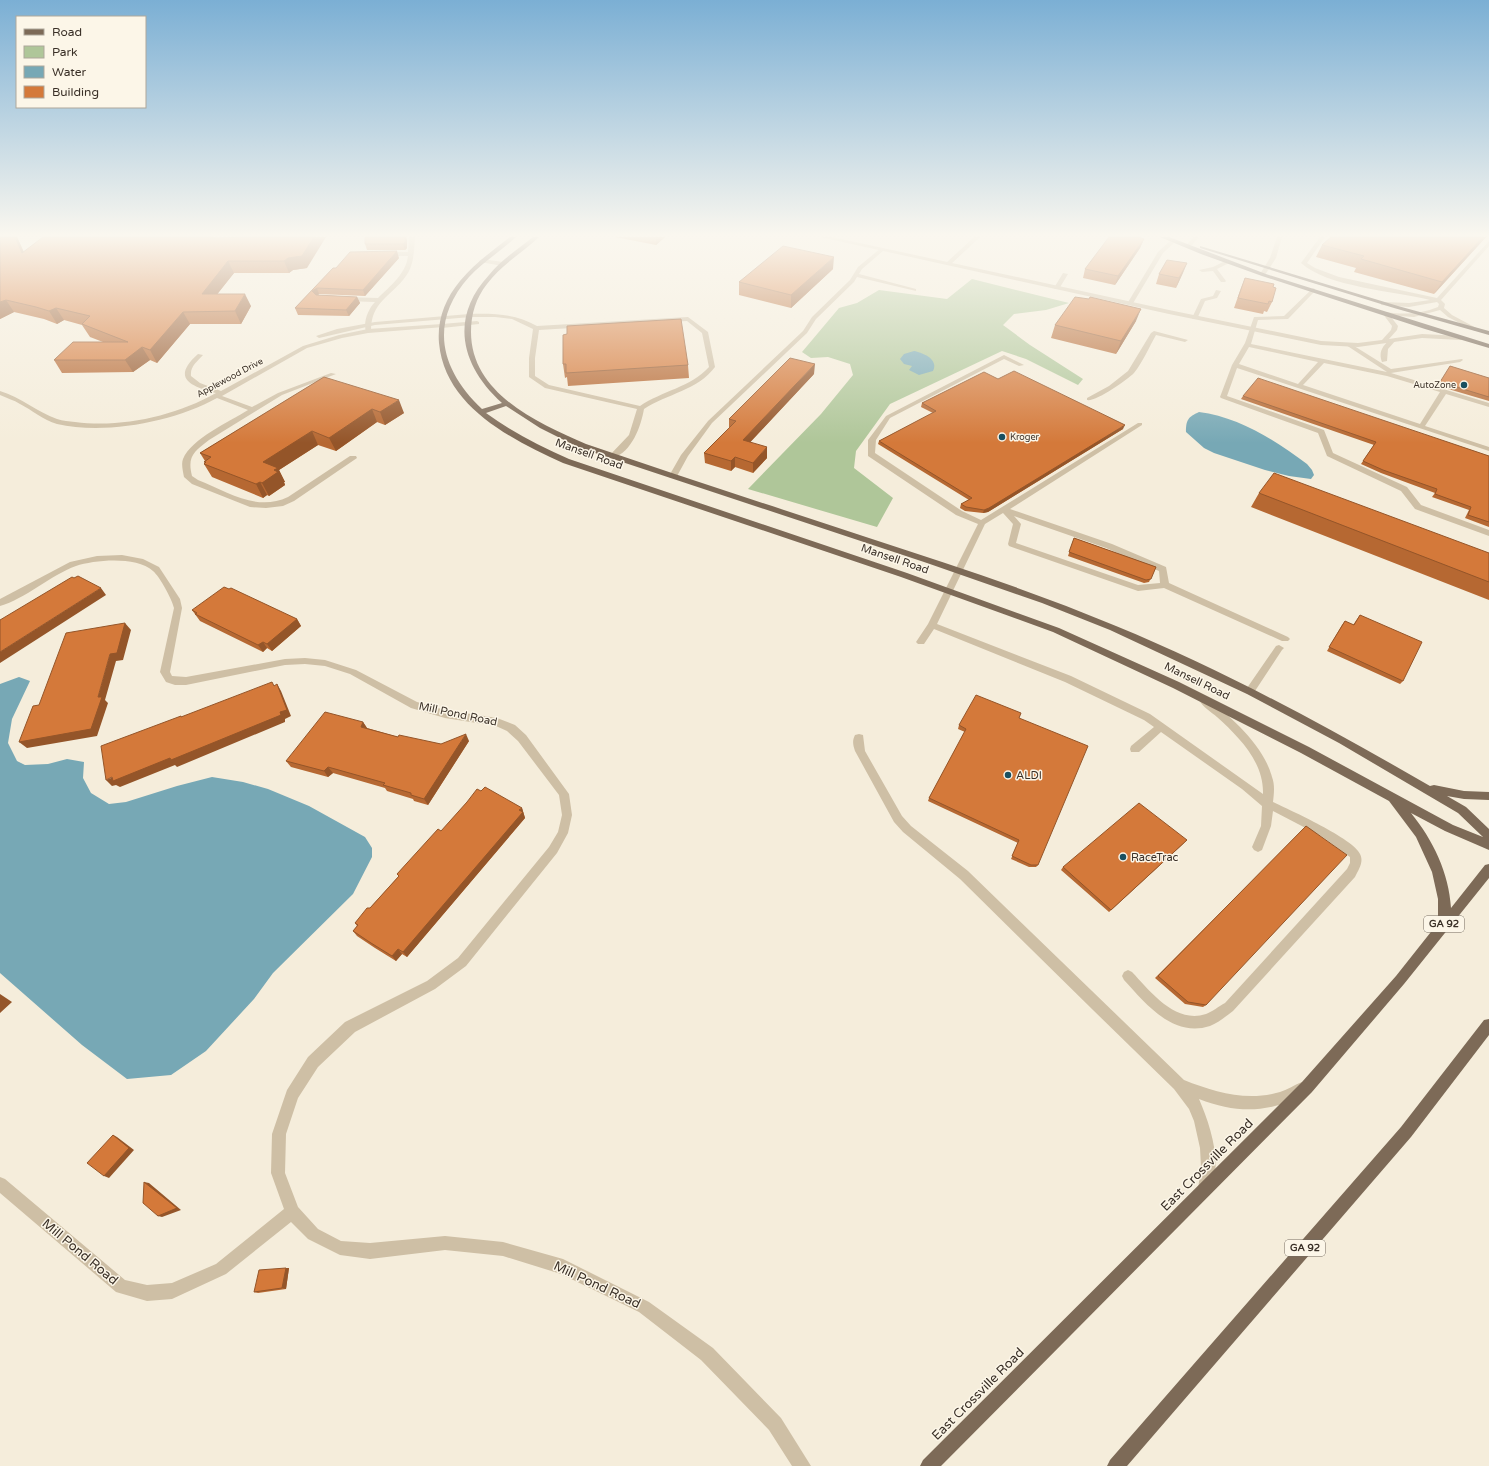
<svg xmlns="http://www.w3.org/2000/svg" width="1489" height="1466" font-family="'Varela Round',sans-serif">
<rect width="100%" height="100%" fill="#f5eddb"/>
<path fill="#afc699" d="M972 279 1069 303 1046 310 1014 314 1003 325 1030 345 1083 379 1078 385 1026 359 1002 351 890 404 856 451 854 468 893 498 877 527 748 489 821 414 853 375 850 364 828 357 811 358 802 352 839 308 857 303 879 290 947 299Z"/>
<path fill="#77a8b5" d="M914 351C923 353 939 359 933 371L919 375 909 370 912 366 904 364 900 359 904 354Z
M1199 412C1239 417 1275 440 1307 464L1312 470 1314 475 1311 479 1289 476 1265 470 1214 453 1204 448 1186 432C1186 420 1188 417 1199 412Z
M19 677 30 681 12 719 8 743 17 761 25 765 48 764 67 759 84 762 83 778 91 793 109 804 126 802 177 786 212 777 243 782 268 789 309 806 365 837 372 848V857L353 894 273 973 254 999 206 1051 171 1075 127 1079 82 1045 0 973V684Z"/>
<g fill="none" stroke-linecap="round" stroke-linejoin="round">
<path fill="#cebfa5" fill-rule="evenodd" d="M409 237H415C414 251 414 265 406 276 391 297 371 301 371 331L366 332C363 322 368 309 375 302L345 301 342 299 345 297 378 298C390 286 406 274 408 256H385L382 254 385 252H408Z
M974 237H980L950 265H946V263Z
M1194 237H1199L1192 245H1188V243Z
M1320 237H1325L1307 263 1315 268 1339 277 1437 298 1489 241V246L1441 300 1445 304 1444 308 1452 315 1480 330 1475 331 1448 317 1440 310 1414 317 1384 315 1383 314 1386 312C1404 315 1421 314 1438 307L1439 304 1437 302 1409 307 1381 305V303L1383 302 1409 303 1430 300C1394 291 1327 287 1301 263Z
M1170 241 1175 242 1163 253 1132 305H1128L1127 304 1158 252Z
M881 248 884 250 883 251 862 269 859 274 916 289V291L857 277 854 282 816 319 807 333 712 423 688 456 676 478H670L669 476 681 455 708 421 803 331 812 317 850 280 858 267Z
M482 259 503 262 506 264 503 266 480 262 479 261Z
M1227 260 1230 262 1229 263 1217 269 1226 281 1225 282H1221L1213 271 1202 272 1199 270 1213 267Z
M1063 273 1068 274 1059 289H1055L1054 288Z
M1313 288 1315 289V291L1288 319 1258 320 1251 344 1387 372 1346 345 1351 344 1391 369 1462 359 1463 360 1460 362 1391 373 1489 403V407L1446 394 1425 426 1489 447V451L1237 368 1227 396 1324 430 1333 453 1407 487 1421 505 1489 530V536L1415 509 1401 491 1327 456 1318 433 1221 398 1220 397 1232 365 1245 343 1254 317 1284 316ZM1249 347 1318 362 1298 384 1239 364ZM1324 363 1387 376 1440 392 1420 424 1303 385Z
M1216 290 1221 291 1217 298 1205 301 1197 319H1193L1192 318 1201 299 1213 296Z
M469 314C493 313 516 314 537 326L688 317 708 332 715 367C698 390 667 394 644 409 641 426 632 452 613 458L609 456 629 435 637 409 545 388 529 377V358L533 329 512 319 495 317H467V315ZM687 321 702 333 709 367C691 387 662 391 640 406L549 385 535 376V358L539 330Z
M477 321 479 322V324L442 328 439 326 442 324Z
M1154 331 1188 340 1185 342 1156 335C1149 347 1143 362 1134 373 1127 380 1096 402 1087 400V398L1109 386 1128 371 1151 333Z
M1391 339 1396 340 1388 349 1387 361 1382 362C1378 352 1383 345 1391 339Z
M1004 355 1024 365 1019 366 1004 359 890 418 876 440 875 453 962 511 981 520 1138 423H1142V425L1010 509 1112 544 1166 567 1169 583 1288 637 1290 639 1288 641H1282L1164 588 1138 591 1009 546 1008 544 1013 524 1003 513 985 524 937 624 1071 676 1150 714 1263 794C1264 762 1239 737 1217 717 1211 712 1203 707 1199 700L1201 697H1207C1232 719 1263 744 1272 777 1275 785 1274 793 1273 802 1290 810 1354 839 1360 854 1364 862 1359 869 1355 877L1233 1011C1226 1016 1218 1023 1210 1026 1173 1038 1146 1004 1124 980L1122 976 1124 972 1128 970 1132 972C1151 992 1175 1024 1206 1014 1212 1012 1219 1006 1225 1003L1347 869 1350 863V857L1321 836 1273 811 1271 826 1262 850 1258 852 1254 850 1252 847 1261 826 1262 806 1242 789 1161 732 1139 752H1131L1130 749 1131 746 1154 727 1144 720 1065 682 934 629 924 644H918L916 642 928 624 978 524 956 515 868 456V440L886 416ZM1014 516 1106 548 1159 571 1160 583 1138 585 1016 543 1021 524Z
M1279 645 1284 648 1282 650 1253 694H1247L1245 691 1247 688 1276 646Z
M859 734 863 735 865 751 902 816 911 826 968 871 1184 1080C1214 1092 1247 1102 1280 1092 1287 1090 1294 1085 1302 1082L1307 1084 1309 1089 1307 1094C1269 1113 1238 1114 1199 1099 1211 1127 1223 1164 1210 1194L1205 1196 1200 1194 1198 1189 1201 1167 1200 1148 1194 1121 1189 1109 1174 1089 1093 1010 960 879 903 832 894 822 855 751C853 745 852 741 855 735Z"/>
<path fill="#cebfa5" fill-rule="evenodd" d="M469 314 471 315V317L375 325 319 338 316 336 337 329 375 322Z
M442 324 444 325V327L368 333 342 338 307 348 222 396 252 407 278 393 331 373 336 374 282 395 209 440C194 452 187 456 192 476L198 480C228 492 257 512 288 497L350 456H356L357 458 294 501 283 506 266 508 250 507 192 484 184 477C183 471 181 464 183 459 192 438 229 422 248 410L217 398C174 422 105 435 57 424 43 420 32 410 20 404 14 400 6 398 0 395V391C21 397 37 412 57 419 63 421 69 421 75 422 122 428 175 416 216 393 190 386 171 378 198 354L203 355C197 362 190 366 191 376L200 383 221 391 303 346 339 335 368 329Z
M122 555 143 559 159 567 180 599 182 608 170 672 172 676 186 677 285 659 305 658 325 660 356 670 417 702 445 710 497 718 515 725 526 735 569 794 572 815 568 833 557 853 466 966 435 989 355 1032 318 1067 298 1098 286 1134 285 1173 298 1207 318 1229 341 1241 370 1243 445 1236 503 1242 563 1259 649 1302 713 1348 781 1418 811 1466H792L769 1430 701 1360 639 1312 561 1274 503 1256 445 1250 370 1259 340 1255 308 1239 291 1222 226 1274 172 1299 147 1301 116 1292 0 1193V1177L5 1179 125 1280 147 1285 172 1283 216 1264 284 1209 271 1173 272 1134 287 1090 308 1057 345 1022 427 981 458 958 549 847 558 832 562 815 559 795 518 741 507 731 496 726 445 718 411 708 350 674 325 666 305 664 285 665 186 685H175L166 682 160 672 174 608C172 599 160 577 153 571 136 556 95 560 76 566 51 575 25 599 0 606V599L70 562 97 556Z"/>
<path fill="#cebfa5" fill-rule="evenodd" d="M820 237H832L1169 310 1321 341 1358 343 1382 340 1391 330 1392 326 1383 314 1386 312 1388 313 1398 326 1397 330 1389 339 1422 334 1461 336 1464 338 1461 340 1422 338 1358 347 1321 345 1169 314Z
M1277 237H1282L1276 258 1265 275H1261L1260 274 1270 258Z"/>
<path fill="#7d6a57" fill-rule="evenodd" d="M510 237H516C501 251 483 262 469 277 428 323 441 370 482 409L502 403C461 366 449 318 489 275 501 260 518 249 533 237H539C522 253 501 265 487 284 476 298 471 314 471 332 471 393 537 423 586 444 680 476 775 507 869 538 952 565 1035 592 1116 626 1225 671 1328 727 1430 786L1434 785 1464 791 1489 792V800L1464 799 1447 796 1466 807 1489 829V850L1445 831 1411 813C1433 840 1449 873 1451 908L1485 865 1489 864V878L1404 984 1312 1092 941 1466H920L923 1460 1302 1082 1396 976 1438 923V899L1432 872 1416 837 1389 801 1301 753 1173 688 1053 632 901 577 563 463C511 439 445 407 439 343 437 320 445 299 460 281 474 264 492 251 510 237ZM506 406 540 428 580 448 927 563 1042 603 1110 630 1247 694 1339 743 1458 813 1483 837 1453 825 1309 747 1179 682 1059 628 907 573 569 459C539 446 512 432 486 413Z
M1489 1019V1035L1411 1137 1127 1466H1107L1110 1460 1401 1127 1484 1020Z"/>
<path fill="#6c5b4a" fill-rule="evenodd" d="M1160 237H1169L1266 274 1489 344V348L1425 329 1262 276 1201 254Z
M1200 246 1398 306 1489 331V335L1394 308 1200 248Z"/>
</g>
<path fill="#b66832" d="M0 237H17L24 252 43 237H215L216 238 307 268 293 270 289 273H234L217 294 251 306 241 324H190L157 363 150 360 133 372 62 373 54 360 103 342 90 337 82 325 64 320 57 324 44 319 14 312 0 319Z
M365 237H406L407 240V248L405 250H367L365 244Z
M615 237H665L656 245Z
M1486 237 1434 294 1354 272 1356 268 1316 257 1322 245Z
M1144 239 1140 248 1115 285 1083 278 1085 269Z
M399 258 365 296 319 294 318 295 357 297 360 303 349 316 298 315 295 308 336 268Z
M1187 263 1176 288 1156 284 1159 274Z
M833 269 791 308 739 295V282Z
M1245 278 1273 287 1272 302 1267 312 1264 311 1263 314 1234 308 1241 288Z
M1136 321 1116 354 1051 338 1055 325Z
M563 364 688 365 689 378 568 386 567 377 565 378Z
M1450 366 1489 378V401L1438 386Z
M814 374 750 442 767 458 753 473 735 467 731 471 705 463 704 453 729 428V419Z
M324 377 404 413 385 425 377 422 336 451 318 445 279 470 285 482H284L285 485 269 496 267 495 263 498 212 477 204 464 205 463 204 462 205 461 200 453Z
M998 379 1123 429 988 512 983 513 965 511 960 508 961 504 969 500 878 444 879 441 933 413 921 407 922 403Z
M1243 396 1489 456V527L1465 518 1469 510 1432 497 1435 493 1381 473 1361 464 1374 445 1241 399Z
M1259 493 1489 553V600L1251 507Z
M1074 538 1156 567 1149 582 1144 583 1068 556Z
M192 610 297 619 301 626 272 651 267 648 263 652 200 621Z
M1360 615 1403 681 1400 684 1327 651 1342 625 1345 621 1353 625Z
M1019 718 1038 865 1036 867H1029L1011 859 1018 843 928 801 929 798 965 732 958 729 959 725Z
M363 722 367 728 398 737 441 744 469 741 428 805 414 801 413 799 387 791 385 788 333 773 328 777 291 767 286 761Z
M522 808 525 818 407 957 402 954 396 961 375 948 357 936 353 931 357 926 355 923 370 908 399 876 397 874 441 831Z
M1306 827 1206 1005 1203 1007 1185 1004 1155 978Z
M1184 843 1109 912 1061 870 1063 867Z
M286 1268H289L286 1289 258 1293 254 1292Z"/>
<path fill="#945529" d="M15 237H17L29 265 22 253Z
M314 237H326L307 268 293 270 289 273 284 261Z
M405 237H406L407 240V248L405 250 403 244Z
M656 237H665L656 245Z
M1483 237H1486L1434 294 1442 282Z
M1144 239 1140 248 1115 285 1118 276Z
M397 251 399 258 365 296 363 290Z
M834 257 833 269 791 308V295Z
M228 261 234 273 208 306 202 294Z
M1187 263 1183 273 1176 288 1179 278Z
M317 288 319 294 315 298 312 291Z
M245 294 251 306 241 324 235 311Z
M357 297 360 303 349 316 346 310Z
M6 300 14 312 0 319V302Z
M56 308 64 320 57 324 49 311Z
M1141 309 1136 321 1116 354 1121 341Z
M183 312 190 324 157 363 150 350Z
M142 347 150 360 133 372 125 360Z
M815 364 814 374 743 450V440Z
M399 400 404 413 385 425 380 412Z
M372 409 377 422 336 451 329 438Z
M1125 425 1123 429 988 512 983 513 984 510Z
M312 431 318 445 279 470 285 482H284L285 485 269 496 262 483 263 462Z
M767 447V458L753 473V463Z
M735 457V467L731 471V461Z
M260 482 267 495 263 498 256 484Z
M101 588 106 595 0 663V652Z
M297 619 301 626 272 651 267 644Z
M125 623 131 630 123 660 116 661 105 700 108 703 97 736 27 748 19 742 98 697 110 654Z
M263 642 267 648 263 652 258 645Z
M277 684 281 691 291 716 285 719V722L177 767 175 765 120 787 116 785 112 786 106 780 280 712Z
M363 722 367 728 361 727Z
M466 734 469 741 428 805 424 799Z
M328 767 333 773 328 777 324 771Z
M522 808 525 818 407 957 403 952Z
M1187 840 1184 843 1109 912 1111 910Z
M398 949 402 954 396 961 392 956Z
M0 994 12 1002 0 1013Z
M113 1135 117 1137 134 1150 109 1178 104 1176Z
M144 1182 149 1183 181 1210 162 1217 158 1216Z
M286 1268H289L286 1289 282 1288Z"/>
<path fill="#d4793a" stroke="#945529" d="M0 237H15L22 253 43 237H211L210 238 254 237H314L302 256 288 258 284 261H228L202 294H245L235 311 183 312 150 350 142 347 125 360H54L73 342H128L82 324 90 316 56 308 49 311 36 307 6 300 0 302Z
M365 237H405V242L403 244H365Z
M1109 237H1138L1144 239 1118 276 1085 269Z
M1331 237H1483L1442 282 1361 259 1364 256 1322 245Z
M783 246 834 257 791 295 739 282Z
M397 251 363 290 317 288 312 291 316 295 357 297 346 310 295 308 333 268H336L350 252Z
M1167 260 1187 263 1179 278 1159 274Z
M1245 278 1274 284 1273 287 1276 288 1272 302 1269 301 1268 304 1238 298Z
M1075 297 1089 299 1090 297 1141 309 1121 341 1055 325Z
M681 319 688 365 566 373V364H563V335L567 334V326Z
M790 358 815 364 743 440 767 447 753 463 735 457 731 461 704 453 736 421 729 419Z
M1450 366 1489 378V397L1440 382Z
M1014 371 1125 425 989 508 984 510 966 507 961 504 972 498 879 441 936 411 922 403 984 372 998 379Z
M324 377 399 400 380 412 372 409 329 438 312 431 263 462 278 468 274 470 278 472 262 483 260 482 256 484 204 464 206 462H204L211 457 200 453Z
M1258 378 1489 456V522L1468 515 1471 507 1435 494 1437 489 1383 470 1363 461 1376 442 1243 396Z
M1274 473 1489 553V582L1259 493Z
M1074 538 1156 567 1151 579 1146 580 1069 552Z
M78 576 101 588 0 652V620L72 577 74 578Z
M224 587 229 589 231 588 297 619 267 644 263 642 258 645 195 614 197 613 192 610Z
M1360 615 1422 642 1403 681 1329 647 1345 621 1354 625Z
M125 623 117 653 110 654 98 697H102L91 729 19 742 33 706 39 705 66 633Z
M272 682 274 686 277 684 287 710 280 712 281 715 171 760 170 758 113 781 112 777 106 780 101 746 181 716V717Z
M976 695 1021 713 1019 718 1088 746 1038 865H1031L1012 856 1019 840 929 798 966 729 959 725Z
M325 712 363 722 361 727 398 737 399 735 441 744 466 734 424 799 411 795V793L383 785 385 783 328 767 324 771 286 761Z
M485 787 522 808 519 810 523 812 403 952 398 949 392 956 371 943 353 931 358 925 355 923 367 908H370L399 876 397 874 438 829 441 831 467 802 477 789 481 791Z
M1139 803 1187 840 1111 910 1063 867Z
M1306 826 1347 855 1206 1005 1188 1002 1158 976Z
M113 1135 129 1148 104 1176 87 1163Z
M144 1182 177 1208 158 1216 143 1203Z
M286 1268 282 1288 254 1292 259 1270Z"/>
<linearGradient id="sky" x2="0" y2="1"><stop stop-color="#7bafd4"/><stop offset="0.53" stop-color="#faf7ef"/><stop offset="1" stop-color="#faf7ef" stop-opacity="0"/></linearGradient>
<rect width="1489" height="443" fill="url(#sky)"/>
<g fill="#184f60" stroke="#fcf6e8" stroke-width="1.5">
<circle cx="1464" cy="385" r="4"/>
<circle cx="1002" cy="437" r="4"/>
<circle cx="1008" cy="775" r="4"/>
<circle cx="1123" cy="857" r="4"/>
</g>
<g text-anchor="middle" dominant-baseline="central" stroke-width="3" stroke-linejoin="round" paint-order="stroke">
<g font-size="9" fill="#3a3027" stroke="#fcf6e8">
<text transform="translate(230 378) rotate(-28)">Applewood Drive</text>
</g>
<g font-size="9" fill="#3a3027" stroke="#fcf6e8" text-anchor="end">
<text x="1456" y="385">AutoZone</text>
<text x="1010" y="437" text-anchor="start">Kroger</text>
</g>
<g fill="#fcf6e8" stroke="#746b61" stroke-width="1">
<rect x="1424" y="916" width="40" height="16" rx="3"/>
<rect x="1285" y="1240" width="40" height="16" rx="3"/>
</g>
<g font-size="10" font-weight="bold" fill="#3a3027">
<text x="1444" y="924">GA 92</text>
<text x="1305" y="1248">GA 92</text>
</g>
<g font-size="11" fill="#3a3027" stroke="#fcf6e8">
<text transform="translate(589 454) rotate(20)">Mansell Road</text>
<text transform="translate(895 559) rotate(19)">Mansell Road</text>
<text transform="translate(1197 681) rotate(26)">Mansell Road</text>
<text transform="translate(458 714) rotate(12)">Mill Pond Road</text>
</g>
<g font-size="11" fill="#3a3027" stroke="#fcf6e8" text-anchor="start">
<text x="1016" y="775">ALDI</text>
<text x="1131" y="857">RaceTrac</text>
</g>
<g font-size="13" fill="#3a3027" stroke="#fcf6e8">
<text transform="translate(1207 1165) rotate(-45)">East Crossville Road</text>
<text transform="translate(80 1252) rotate(40)">Mill Pond Road</text>
<text transform="translate(597 1285) rotate(25)">Mill Pond Road</text>
<text transform="translate(978 1394) rotate(-45)">East Crossville Road</text>
</g>
</g>
<rect x="16" y="16" width="130" height="92" fill="#fcf6e8" stroke="#aea79b"/>
<rect x="24" y="29" width="20" height="6" fill="#7d6a57" stroke="#aea79b"/>
<text x="52" y="36" font-size="12" fill="#3a3027">Road</text>
<rect x="24" y="46" width="20" height="12" fill="#afc699" stroke="#aea79b"/>
<text x="52" y="56" font-size="12" fill="#3a3027">Park</text>
<rect x="24" y="66" width="20" height="12" fill="#77a8b5" stroke="#aea79b"/>
<text x="52" y="76" font-size="12" fill="#3a3027">Water</text>
<rect x="24" y="86" width="20" height="12" fill="#d4793a" stroke="#aea79b"/>
<text x="52" y="96" font-size="12" fill="#3a3027">Building</text>
</svg>
